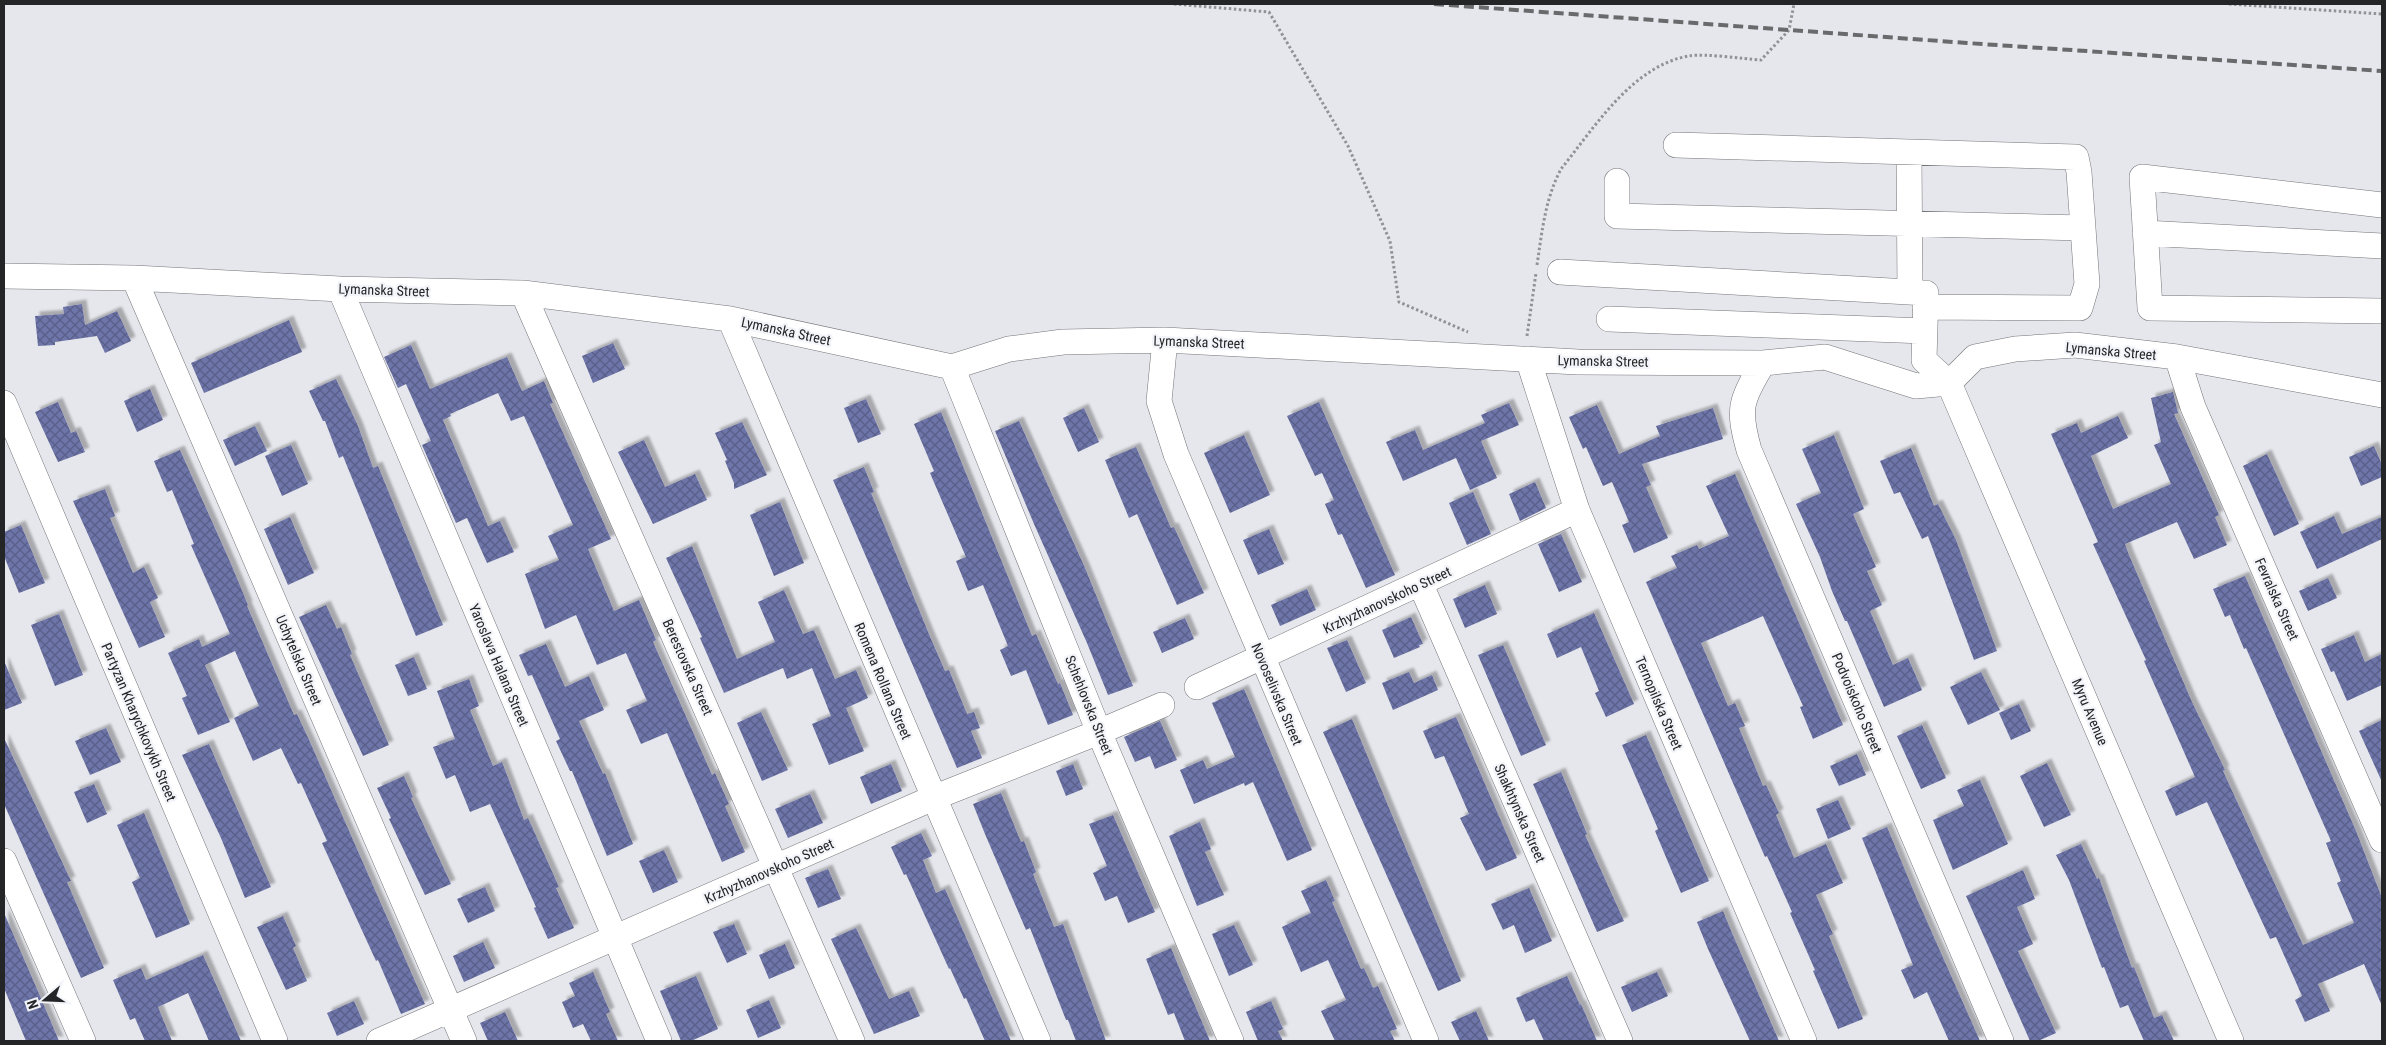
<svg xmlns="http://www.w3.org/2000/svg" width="2386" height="1045" font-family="'Roboto Condensed',sans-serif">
<defs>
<pattern id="building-cross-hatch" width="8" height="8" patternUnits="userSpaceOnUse" patternTransform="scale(1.25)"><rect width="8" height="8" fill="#6d74a9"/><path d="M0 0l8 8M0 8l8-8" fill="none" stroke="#595f89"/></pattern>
<filter id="shadow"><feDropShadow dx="4.5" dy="-4.5" stdDeviation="1" flood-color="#0004"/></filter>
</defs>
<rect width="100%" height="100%" fill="#e6e7ec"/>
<path fill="url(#building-cross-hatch)" filter="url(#shadow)" d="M82 304 85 325 117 311 131 341 105 353 97 336 55 342V345L38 346 35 316 64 314 63 307Z
M289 320 302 352 204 393 191 363Z
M613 343 625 369 593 383 582 356Z
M411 345 430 389 507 357 522 391 544 381 553 403 550 404 611 539 588 549 614 611 639 600 656 640 653 642 712 775 715 773 729 804 725 806 745 852 722 862 667 733 641 744 626 710 647 701 626 653 597 665 576 615 545 629 525 574 559 560 548 536 573 525 524 416 511 421 498 393 450 414 451 416 443 420 488 526 500 521 514 552 487 563 467 518 456 523 422 445 431 441 406 384 398 388 384 357Z
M336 379 358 426 373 468 378 466 443 625 416 636 343 456 339 458 325 421H323L309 391Z
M150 389 163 420 137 432 124 401Z
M2173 392 2178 413 2174 414 2219 515 2215 517 2227 545 2194 559 2177 522 2125 544 2129 555 2192 702 2225 770 2223 771 2303 945 2354 923 2337 883 2341 881 2326 843 2331 841 2246 648 2244 649 2230 615 2225 617 2213 589 2245 576 2356 831 2382 898V1006L2364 964 2318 984 2330 1011 2305 1022 2295 1000 2302 996 2276 937 2270 939 2207 802 2176 816 2165 791 2195 777 2144 661 2146 660 2093 544 2098 542 2051 434 2077 423 2081 433 2118 416 2128 438 2091 456 2113 509 2171 484 2154 445 2161 442 2151 398Z
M866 399 881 434 858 443 844 408Z
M58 402 71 433 76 431 85 452 58 462 35 412Z
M1319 402 1395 575 1366 588 1342 534 1338 535 1325 504 1334 500 1322 473 1315 476 1287 416Z
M1509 403 1519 425 1481 441 1497 478 1470 490 1456 458 1403 481 1386 442 1415 430 1423 450 1485 423 1481 415Z
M1597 405 1619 454 1660 436 1656 426 1713 408 1723 439 1642 464 1651 485 1646 487 1668 538 1634 553 1622 525 1629 522 1612 482 1603 486 1586 447 1583 449 1569 417Z
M1084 408 1099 442 1078 452 1063 418Z
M941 412 1032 636 1036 634 1058 684 1060 683 1073 715 1048 725 1026 670 1011 676 1000 650 1008 646 983 585 968 591 956 561 966 557 930 473 934 471 914 424Z
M1019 421 1085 568 1133 686 1108 695 1087 643 1034 524 995 431Z
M742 422 767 475 734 489V483L725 461 727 460 715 433Z
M255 426 267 451 235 466 223 440Z
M1244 435 1270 495 1230 513 1204 453Z
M1834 435 1864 509 1853 514 1876 567 1867 571 1882 605 1870 611 1893 665 1908 658 1922 690 1884 707 1847 621H1845L1832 591 1820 557 1796 504 1821 493 1802 449Z
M644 440 665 487 695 474 707 500 653 524 618 452Z
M291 445 308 484 282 496 265 456Z
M2374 446 2382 465V477L2361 486 2349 457Z
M1136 447 1171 528 1174 527 1204 593 1177 605 1137 514 1129 518 1105 460Z
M1911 448 1934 506 1938 504 1956 540 1997 651 1974 660 1928 536 1922 539 1900 492 1894 494 1880 461Z
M180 450 231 564 248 605 247 606 294 715 297 714 310 742 425 1004 401 1014 378 960 376 961 322 843 327 841 301 783 298 784 281 748 253 761 234 718 259 706 235 651 205 665 230 722 198 735 182 698 187 696 168 653 199 639 202 647 230 634 191 545 194 544 172 490 167 492 154 461Z
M2267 454 2299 524 2274 536 2243 466Z
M864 467 874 492 871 493 931 639 945 671 949 670 967 714 974 712 980 728 971 731 982 758 957 768 833 480Z
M1735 474 1843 725 1813 739 1800 707 1803 706 1763 616 1701 643 1728 706 1735 703 1745 726 1739 728 1763 786 1766 785 1779 813 1776 815 1794 858 1826 844 1843 883 1816 895 1833 934 1829 936 1863 1019 1838 1029 1813 971 1815 970 1790 913 1792 912 1767 856 1765 857 1646 582 1677 568 1671 556 1697 545 1699 549 1729 536 1706 486Z
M1535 482 1546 508 1520 521 1509 494Z
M105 489 115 516 110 518 133 573 144 567 158 598 150 602 165 637 139 648 73 501Z
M1473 492 1491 534 1467 545 1449 503Z
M780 502 804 563 774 576 750 515Z
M2334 516 2342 534 2382 517V539L2317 569 2300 532Z
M290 517 314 573 288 585 264 529Z
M21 525 45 583 19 593 4 556V532Z
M1269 529 1284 564 1258 575 1243 540Z
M1561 534 1582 582 1559 592 1538 544Z
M692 546 737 659 775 642 758 602 784 590 803 634 814 630 835 679 856 670 868 698 846 708 864 751 829 765 812 724 831 716 812 668 787 679 783 668 724 693 700 638 702 637 666 558Z
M2328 578 2337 598 2308 611 2299 591Z
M1485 585 1497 614 1465 628 1453 599Z
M1307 589 1316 610 1280 626 1271 605Z
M326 605 337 629 341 627 352 654 350 655 389 745 363 756 299 617Z
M1594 613 1634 704 1606 717 1595 693 1599 691 1581 647 1557 658 1547 634Z
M59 614 83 675 55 686 31 625Z
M1411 617 1423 644 1419 645 1420 647 1394 658 1382 630Z
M1185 618 1194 639 1162 653 1153 632Z
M2354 635 2365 662 2382 654V685L2347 701 2334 671 2331 672 2321 649Z
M1347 640 1366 683 1346 692 1327 648Z
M546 644 565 687 589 676 604 710 579 721 603 774 605 773 633 844 607 856 572 771H570L556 741 560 739 532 675 528 676 519 655Z
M1503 645 1546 745 1521 756 1478 655Z
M414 657 427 689 408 696 395 665Z
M4 661 22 703 4 710Z
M1409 672 1414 683 1432 675 1438 690 1393 710 1382 683Z
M1981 672 2000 710 1968 725 1950 687Z
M469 679 479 706 470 710 493 766 502 762 524 820 528 818 559 887 556 888 574 928 548 939 534 908 536 907 490 804 470 812 455 775 446 779 433 747 455 739 437 691Z
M1244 689 1312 850 1287 861 1253 782 1245 786 1244 783 1194 804 1180 770 1203 760 1207 769 1235 757 1212 703Z
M2019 704 2031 731 2011 740 1999 713Z
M761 712 788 770 762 781 737 723Z
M1456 717 1517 858 1486 871 1460 818 1469 814 1444 756 1435 759 1423 731Z
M1352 719 1461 981 1438 991 1323 732Z
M2382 720V782L2359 731Z
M1160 721 1177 760 1155 769 1150 756 1135 762 1124 737Z
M1922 725 1946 778 1921 789 1897 736Z
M106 728 121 762 90 775 75 741Z
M1646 735 1709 881 1681 893 1655 831 1658 829 1622 745Z
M4 738 71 881 67 882 104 968 81 978 4 804Z
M209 744 271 887 245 898 221 838 182 755Z
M1857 754 1866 775 1839 786 1830 766Z
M2047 763 2071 815 2044 827 2020 776Z
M891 764 902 791 871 804 860 777Z
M1073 764 1083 789 1066 796 1056 771Z
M1561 772 1587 834 1585 835 1624 921 1597 932 1533 784Z
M404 776 413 797 411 798 451 884 425 895 389 819 391 818 377 788Z
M1980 780 2008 844 1953 870 1933 820 1964 806 1957 790Z
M94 784 107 814 87 823 74 792Z
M1001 793 1021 842 1024 841 1036 872 1033 874 1054 927 1063 924 1106 1041H1076L1068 1020H1066L1030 928 1026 930 985 834 973 804Z
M810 794 823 823 788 838 775 809Z
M1838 800 1851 829 1828 839 1816 809Z
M144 813 190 924 156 938 132 882 140 878 117 825Z
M1113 815 1155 912 1128 923 1117 896 1105 901 1093 873 1107 866 1089 824Z
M1200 822 1211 849 1205 852 1224 895 1197 906 1169 836Z
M1887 827 1917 899 1980 1041H1949L1927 992 1914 999 1901 970 1913 965 1862 838Z
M921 833 932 856 923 860 936 893 945 889 1011 1041H985L966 998 964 999 950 968 949 969 906 874 904 875 891 847Z
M2081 844 2097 879 2099 878 2132 968 2134 967 2154 1018 2162 1015 2174 1041H2144L2128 1005 2120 1008 2104 967 2102 968 2069 880 2056 855Z
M664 850 678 882 653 893 639 861Z
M828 869 841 899 818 908 805 878Z
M2023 870 2035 899 2017 907 2033 944 2018 951 2056 1033 2038 1041H2030L1966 896Z
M1326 880 1335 901 1332 902 1361 969 1364 968 1373 988 1378 986 1397 1029 1390 1031 1395 1041H1335L1321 1011 1346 1000 1328 960 1301 972 1282 927 1311 913 1301 891Z
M485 887 495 911 468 923 457 899Z
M1529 888 1552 941 1525 953 1514 925 1503 930 1491 904Z
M1723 911 1732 933 1779 1041H1750L1708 949 1697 922Z
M4 913 40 996 59 1041H26L4 988Z
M283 916 296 946 293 948 307 981 286 990 257 927Z
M734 924 747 954 727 963 713 932Z
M1234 925 1253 965 1229 976 1212 934Z
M856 928 889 999 909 991 920 1016 874 1034 831 939Z
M483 942 495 968 464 982 453 956Z
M785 944 795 968 769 979 759 955Z
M1171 948 1183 977 1210 1041H1185L1174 1013 1168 1015 1146 959Z
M203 955 241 1041H209L188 993 158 1007 172 1041H145L135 1018 130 1020 113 980 141 968 146 980Z
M593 972 610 1012 606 1014 618 1041H591L583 1024 573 1028 562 1002 575 996 569 983Z
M1657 972 1668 996 1632 1012 1621 987Z
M696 976 718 1029 691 1041H681L660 991Z
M1567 976 1580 1005 1581 1004 1597 1041H1544L1534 1019 1526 1022 1516 998Z
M769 1000 781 1028 758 1038 746 1010Z
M354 1001 364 1024 337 1036 327 1013Z
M1271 1001 1283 1029 1278 1031 1283 1041H1258L1246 1012Z
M1476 1011 1489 1041H1460L1451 1022Z
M505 1012 518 1041H488L480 1023Z"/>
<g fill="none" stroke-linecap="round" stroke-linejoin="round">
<g stroke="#747579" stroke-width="26">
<path id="minor" d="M1676 145 2076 157 2079 172 2087 284 2080 308 1925 307
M1909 152 1910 292
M1617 181V216L2083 228
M2382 205 2142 177 2150 308 2382 311
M2145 233 2382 246
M1560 272 1926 293 1924 360 1949 383 2231 1041
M4 276 134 278 340 289 523 293 730 319 952 367 1009 349 1063 342 1165 340 1578 362 1763 363 1825 357 1916 386 1949 383 1975 357 2015 349 2075 345 2177 357 2382 395
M134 278 464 1041
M340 289 659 1041
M523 293 852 1041
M730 319 1038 1041
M1609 319 1925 331
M1165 340 1159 401 1176 454 1426 1041
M2177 357 2193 407 2382 840
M1528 359 1577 510 1804 1041
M1763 363C1741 401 1737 407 1749 450L2001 1041
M952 367 1099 732 1231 1041
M4 403 275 1041
M1421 585 1620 1041
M1197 687 1577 510
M4 861 83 1041
M379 1041 933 798 1099 732 1162 705"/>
</g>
<path stroke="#919295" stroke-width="3" stroke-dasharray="2.5 2.5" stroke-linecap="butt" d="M1174 4 1269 12 1348 146 1390 241 1399 302 1468 332
M2229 4 2382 14
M1537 265C1542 232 1545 199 1561 169 1594 128 1633 65 1689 56 1705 53 1743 59 1761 60L1789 30 1794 4
M1527 336 1536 273"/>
<use href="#minor" stroke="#fff" stroke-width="25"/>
<path stroke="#696a6c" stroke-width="4" stroke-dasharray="10 5" stroke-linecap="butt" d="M1434 4 1967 43 2382 71"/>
</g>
<g text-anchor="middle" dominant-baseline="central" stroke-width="4.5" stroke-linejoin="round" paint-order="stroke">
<g font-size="14" fill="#242526" stroke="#f3f4f9">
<text transform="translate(384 290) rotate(2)">Lymanska Street</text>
<text transform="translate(786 331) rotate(12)">Lymanska Street</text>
<text transform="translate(1199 342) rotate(2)">Lymanska Street</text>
<text transform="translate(2111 351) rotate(5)">Lymanska Street</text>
<text transform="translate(1603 361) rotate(1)">Lymanska Street</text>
<text transform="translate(2277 599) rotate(66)">Fevralska Street</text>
<text transform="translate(1387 600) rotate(-25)">Krzhyzhanovskoho Street</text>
<text transform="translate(299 660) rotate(67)">Uchytelska Street</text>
<text transform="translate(499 665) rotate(67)">Yaroslava Halana Street</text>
<text transform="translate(688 667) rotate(66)">Berestovska Street</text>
<text transform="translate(883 681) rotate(67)">Romena Rollana Street</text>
<text transform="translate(1277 694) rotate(67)">Novoselivska Street</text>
<text transform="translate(1659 703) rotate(67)">Ternopilska Street</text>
<text transform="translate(1857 703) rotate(67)">Podvoiskoho Street</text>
<text transform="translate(1089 705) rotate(68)">Schehlovska Street</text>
<text transform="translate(2090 712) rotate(67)">Myru Avenue</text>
<text transform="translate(139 722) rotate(67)">Partyzan Kharychkovykh Street</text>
<text transform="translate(1520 813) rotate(66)">Shakhtynska Street</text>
<text transform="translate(769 871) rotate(-24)">Krzhyzhanovskoho Street</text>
</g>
</g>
<rect width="2386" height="1045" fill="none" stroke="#242526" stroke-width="10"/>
<g transform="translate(45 1000) rotate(251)" stroke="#f3f4f9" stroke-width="4" paint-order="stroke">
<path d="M0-4L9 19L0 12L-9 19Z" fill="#242526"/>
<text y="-8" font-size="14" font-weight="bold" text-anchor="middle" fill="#242526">N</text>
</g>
</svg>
